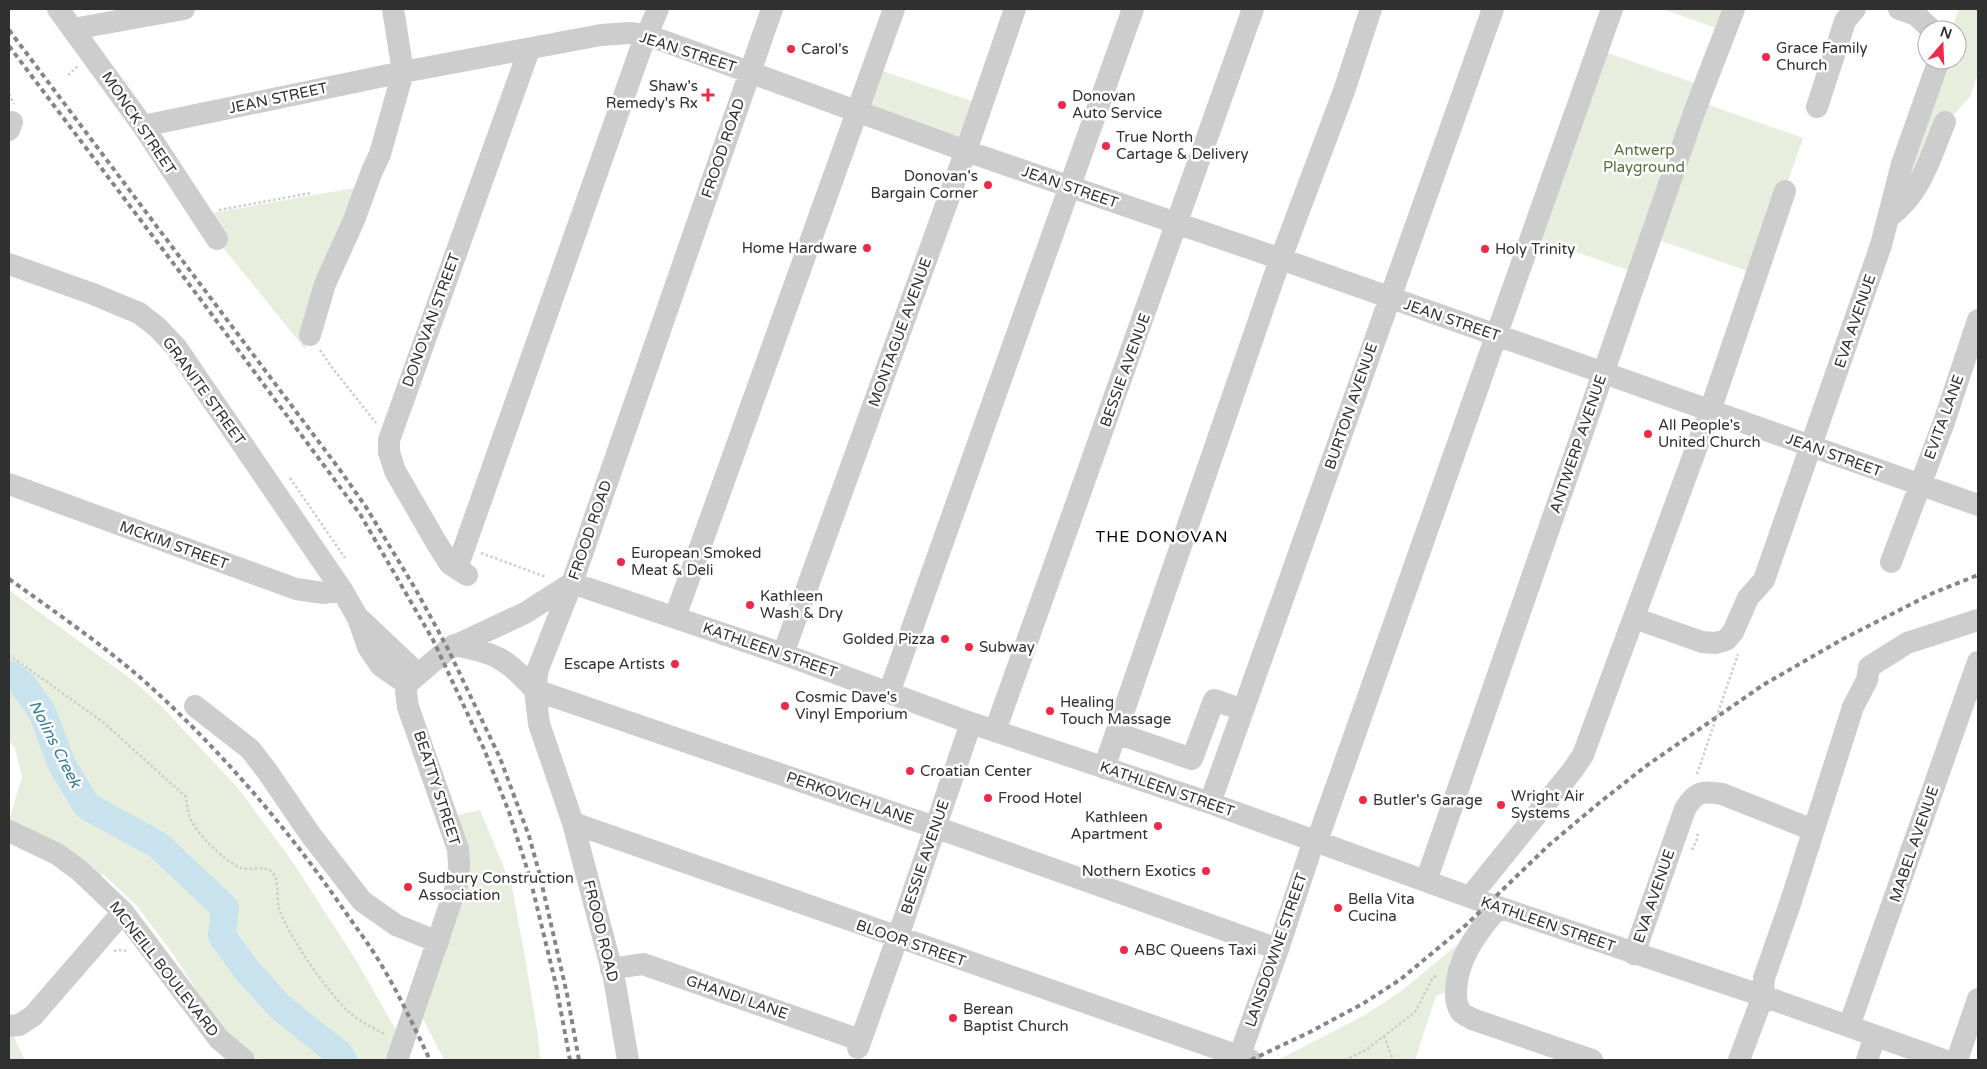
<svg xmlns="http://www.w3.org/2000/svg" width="1987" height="1069" font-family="'Varela Round',sans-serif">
<rect width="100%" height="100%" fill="#fff"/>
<path fill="#e8eedd" d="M1663 9H1733L1724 31Z
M1959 9H1978V74L1970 97 1946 123 1919 187 1902 164 1940 60H1957V30H1951Z
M1599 50 1703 86 1698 101 1803 138 1756 274 1650 237 1637 273 1532 237Z
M871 67 980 104 964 152 858 102Z
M365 186 324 285 305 349 217 240 200 215Z
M9 590 135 682 163 708 238 788 292 861 356 960 401 1039 395 1060H259L235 1040 211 1013 173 954 137 906 103 874 92 884 9 820 22 777 15 748 9 741Z
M480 810 512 887 526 963 538 1036 540 1060H444L418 1009 459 884 449 817Z
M1463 940 1449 991 1436 996 1415 1060H1278L1363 1016 1400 992Z
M9 1027 25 1060H9Z"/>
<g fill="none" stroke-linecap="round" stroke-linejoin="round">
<path stroke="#c9e3ee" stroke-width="28" d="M9 674 24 686 42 712 62 765 87 806 158 845 225 908 222 936 246 969 279 1006 339 1054 343 1060"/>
<path stroke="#cdcdcd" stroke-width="2.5" stroke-dasharray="2.5 2.5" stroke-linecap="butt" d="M68 75 78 66
M9 94 14 104
M219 210 311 193
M320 350 330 365 376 423
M290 478 345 558
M481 553 546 577
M9 655 103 722 186 797C187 803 187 809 189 815 193 831 226 863 241 868 250 871 263 865 271 871 281 880 275 899 280 911 290 938 326 990 348 1011 358 1021 374 1028 386 1035
M1697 774 1738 654
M1692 850 1697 839 1698 832
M114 951 119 950 129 951
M1384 1036 1393 1060
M1345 1060 1366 1050 1415 1012 1432 979 1438 974"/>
<path stroke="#cdcdcd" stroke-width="22" d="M58 9 143 126 217 239
M1899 9 1916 15 1932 30
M73 29 184 9
M1817 107 1845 21 1855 9
M143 126 403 72 601 35 629 33 647 35 966 151 1281 259 1978 505
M9 130 12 122
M1889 217C1922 192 1929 160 1945 122
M9 264 93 294 139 313 157 327 176 347 342 590 358 618 368 647 381 666 407 684
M310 335 325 284 354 220 372 171 380 154 403 72 393 9
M9 484 296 589 324 593 342 590
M1891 562 1944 422 1978 320
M457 568 640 51 658 9
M467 575 450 564 436 542 395 471 389 452V440L529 50
M675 617 894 9
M1634 618 1702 642 1716 643 1726 640 1733 632 1748 598 1764 580 1881 245 1902 164 1939 60
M361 620 418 674
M454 645C496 653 506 658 535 690
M783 654 970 139 1015 9
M407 684 448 649 525 613 572 583 783 654 971 723 1210 803 1489 904 1763 996 1944 1060
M535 690 949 832 1278 949
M889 693 1133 9
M195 706 250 749 267 771 310 834 362 901 396 925 438 942
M995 731 1253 9
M1116 733 1192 759 1214 700 1243 710
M1104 768 1275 274 1344 91 1371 9
M1210 803 1493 9
M573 823 1250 1060
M9 831 57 854 79 870 123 912 219 1039 244 1060
M1317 841 1612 9
M1426 881 1695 110 1734 9
M1470 897 1572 771 1583 755 1710 411 1785 191
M1499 907C1477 932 1455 961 1456 995 1456 1001 1458 1009 1462 1013 1464 1015 1469 1017 1472 1019L1592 1060
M1634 954 1685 809C1696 791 1702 791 1722 794L1813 830
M611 969 643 964 860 1040
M9 1026 19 1025 33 1016 123 912
M1849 1026 1978 662
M858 1048 903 922 971 723
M397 1060 457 884 459 865 458 849 408 707 406 692 407 684
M628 1060 614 978 573 823 539 724 535 690 538 669 572 583 772 9
M1238 1060 1278 949 1314 840
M1739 1060 1763 996 1764 978 1790 904 1853 707 1867 680 1869 667 1907 643 1978 620
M1867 1060 1875 1036
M1957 1060 1978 999"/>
<path stroke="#858585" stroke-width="4" stroke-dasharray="5 4" stroke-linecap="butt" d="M9 30 340 470 366 507 416 590 448 649 500 758 529 836 539 872 567 994 579 1060
M9 46 201 300 360 514 433 640 484 749 509 812 530 878 556 985 570 1060
M9 579C54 611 100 643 142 679 219 748 287 827 346 913 358 930 371 947 382 966 400 996 415 1029 430 1060
M1251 1060 1310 1032 1364 1003 1401 979 1466 925 1549 845 1599 803 1646 766 1763 685 1841 640 1933 593 1978 575"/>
</g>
<g fill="#f02949" stroke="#fff" stroke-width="2">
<circle cx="791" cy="49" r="5"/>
<circle cx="1766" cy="57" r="5"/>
<path d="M705.5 87.5h5v5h5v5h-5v5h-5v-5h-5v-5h5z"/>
<circle cx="1062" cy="105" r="5"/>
<circle cx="1106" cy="146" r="5"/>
<circle cx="988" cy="185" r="5"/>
<circle cx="867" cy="248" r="5"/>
<circle cx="1485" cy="249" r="5"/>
<circle cx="1648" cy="434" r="5"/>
<circle cx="621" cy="562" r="5"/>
<circle cx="750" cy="605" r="5"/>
<circle cx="945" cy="639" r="5"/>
<circle cx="969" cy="647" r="5"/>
<circle cx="675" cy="664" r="5"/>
<circle cx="785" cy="706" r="5"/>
<circle cx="1050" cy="711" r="5"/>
<circle cx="910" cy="771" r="5"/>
<circle cx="988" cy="798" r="5"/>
<circle cx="1363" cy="800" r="5"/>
<circle cx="1501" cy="805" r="5"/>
<circle cx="1158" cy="826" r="5"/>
<circle cx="1206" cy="871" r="5"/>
<circle cx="408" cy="887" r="5"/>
<circle cx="1338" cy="908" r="5"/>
<circle cx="1124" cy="950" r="5"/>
<circle cx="953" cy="1018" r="5"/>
</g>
<g text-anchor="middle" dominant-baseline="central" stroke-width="5" stroke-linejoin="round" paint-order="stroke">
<g font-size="15" fill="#303030" stroke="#fff" text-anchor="start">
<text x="1776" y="48">Grace Family<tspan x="1776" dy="17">Church</tspan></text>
<text x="801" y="49">Carol's</text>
<text x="698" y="86" text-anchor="end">Shaw's<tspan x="698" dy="17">Remedy's Rx</tspan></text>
<text x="1072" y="96">Donovan<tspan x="1072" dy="17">Auto Service</tspan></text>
<text x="1116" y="137">True North<tspan x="1116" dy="17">Cartage &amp; Delivery</tspan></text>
<text x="978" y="176" text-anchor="end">Donovan's<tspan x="978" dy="17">Bargain Corner</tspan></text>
<text x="857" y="248" text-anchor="end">Home Hardware</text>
<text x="1495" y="249">Holy Trinity</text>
<text x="1658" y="425">All People's<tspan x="1658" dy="17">United Church</tspan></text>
<text x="631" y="553">European Smoked<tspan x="631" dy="17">Meat &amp; Deli</tspan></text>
<text x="760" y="596">Kathleen<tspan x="760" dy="17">Wash &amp; Dry</tspan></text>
<text x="935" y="639" text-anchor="end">Golded Pizza</text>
<text x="979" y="647">Subway</text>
<text x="665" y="664" text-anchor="end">Escape Artists</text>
<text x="795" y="697">Cosmic Dave's<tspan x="795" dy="17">Vinyl Emporium</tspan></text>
<text x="1060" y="702">Healing<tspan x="1060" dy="17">Touch Massage</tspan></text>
<text x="920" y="771">Croatian Center</text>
<text x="1511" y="796">Wright Air<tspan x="1511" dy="17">Systems</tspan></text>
<text x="998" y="798">Frood Hotel</text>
<text x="1373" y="800">Butler's Garage</text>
<text x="1148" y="817" text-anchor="end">Kathleen<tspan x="1148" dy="17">Apartment</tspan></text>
<text x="1196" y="871" text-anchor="end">Nothern Exotics</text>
<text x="418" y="878">Sudbury Construction<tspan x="418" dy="17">Association</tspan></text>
<text x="1348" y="899">Bella Vita<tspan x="1348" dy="17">Cucina</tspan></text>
<text x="1134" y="950">ABC Queens Taxi</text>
<text x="963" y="1009">Berean<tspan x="963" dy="17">Baptist Church</tspan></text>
</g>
<g font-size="15" fill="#303030" stroke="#fff">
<text transform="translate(688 52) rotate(18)">JEAN STREET</text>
<text transform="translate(278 98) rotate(-12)">JEAN STREET</text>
<text transform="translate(139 123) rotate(56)">MONCK STREET</text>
<text transform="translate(723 148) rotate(-71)">FROOD ROAD</text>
<text transform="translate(1070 187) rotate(19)">JEAN STREET</text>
<text transform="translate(431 320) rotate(-70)">DONOVAN STREET</text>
<text transform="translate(1452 320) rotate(19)">JEAN STREET</text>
<text transform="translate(1855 321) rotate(-71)">EVA AVENUE</text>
<text transform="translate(900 332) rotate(-70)">MONTAGUE AVENUE</text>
<text transform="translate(1125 370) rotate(-70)">BESSIE AVENUE</text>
<text transform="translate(204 391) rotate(54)">GRANITE STREET</text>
<text transform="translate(1351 406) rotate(-71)">BURTON AVENUE</text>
<text transform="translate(1944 417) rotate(-70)">EVITA LANE</text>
<text transform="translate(1578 444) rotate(-71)">ANTWERP AVENUE</text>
<text transform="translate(1834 455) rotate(20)">JEAN STREET</text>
<text transform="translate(590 530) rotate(-71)">FROOD ROAD</text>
<text transform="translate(174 545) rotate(20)">MCKIM STREET</text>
<text transform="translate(770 650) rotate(19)">KATHLEEN STREET</text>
<text transform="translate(437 788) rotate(72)">BEATTY STREET</text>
<text transform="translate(1167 789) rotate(19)">KATHLEEN STREET</text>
<text transform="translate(850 798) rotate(19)">PERKOVICH LANE</text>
<text transform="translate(1914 844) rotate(-71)">MABEL AVENUE</text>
<text transform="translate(925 857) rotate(-71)">BESSIE AVENUE</text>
<text transform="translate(1654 896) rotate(-71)">EVA AVENUE</text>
<text transform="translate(1548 924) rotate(19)">KATHLEEN STREET</text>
<text transform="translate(601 931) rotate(76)">FROOD ROAD</text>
<text transform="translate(911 943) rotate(19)">BLOOR STREET</text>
<text transform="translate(1276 950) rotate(-71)">LANSDOWNE STREET</text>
<text transform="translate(164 969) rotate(52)">MCNEILL BOULEVARD</text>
<text transform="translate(737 997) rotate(19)">GHANDI LANE</text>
</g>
<g font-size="15" fill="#576f3a" stroke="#fff">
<text x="1644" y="150">Antwerp<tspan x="1644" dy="17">Playground</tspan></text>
</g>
<g font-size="16" letter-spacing="1" fill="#000" stroke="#fff">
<text x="1162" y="537">THE DONOVAN</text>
</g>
<g font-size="16" font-style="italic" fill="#387b98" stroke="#fff">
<text transform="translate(55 744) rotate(63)">Nolins Creek</text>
</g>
</g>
<rect width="1987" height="1069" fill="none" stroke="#303030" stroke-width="20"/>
<g transform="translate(1942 45) rotate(19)"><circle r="24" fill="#ffffff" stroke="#acacac"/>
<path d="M0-4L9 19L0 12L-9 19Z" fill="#f02949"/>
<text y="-8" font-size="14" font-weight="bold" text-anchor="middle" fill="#303030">N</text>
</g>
</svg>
